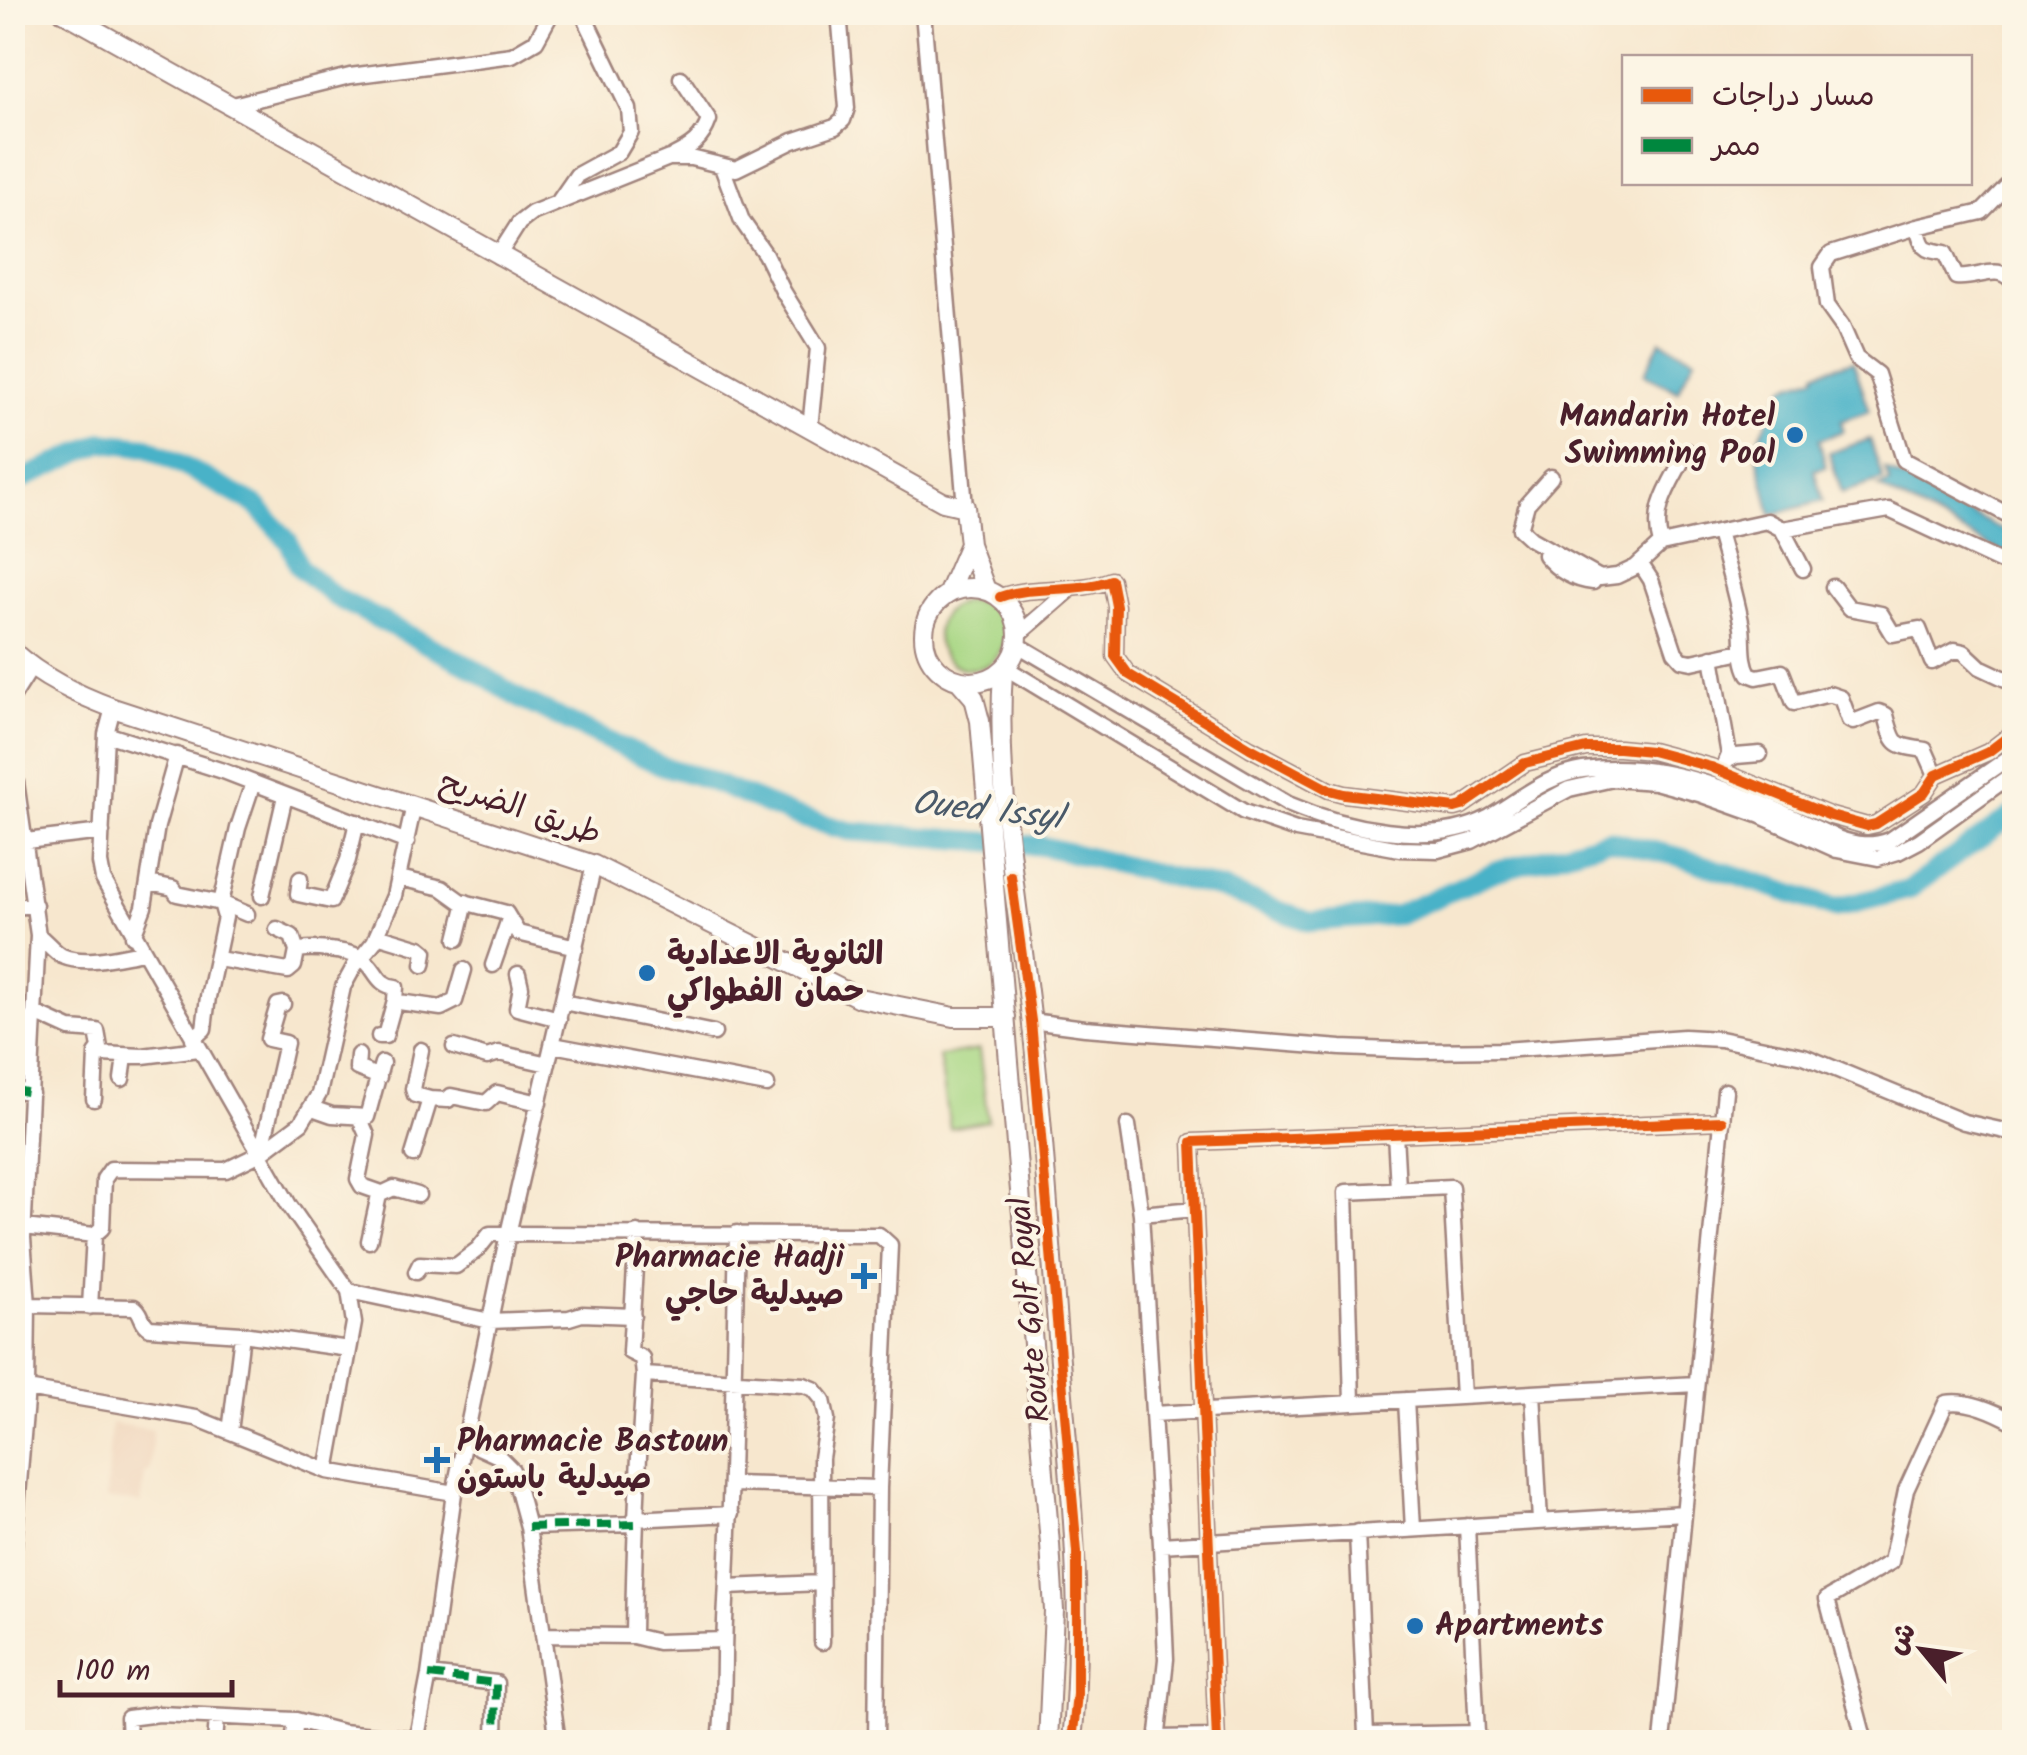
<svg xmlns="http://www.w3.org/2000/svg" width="2027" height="1755" font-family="Kalam,'Playpen Sans Arabic',sans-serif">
<rect width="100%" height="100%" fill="#fcf5e5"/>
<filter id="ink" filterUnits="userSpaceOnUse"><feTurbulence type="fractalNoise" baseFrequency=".01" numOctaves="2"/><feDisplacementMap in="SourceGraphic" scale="20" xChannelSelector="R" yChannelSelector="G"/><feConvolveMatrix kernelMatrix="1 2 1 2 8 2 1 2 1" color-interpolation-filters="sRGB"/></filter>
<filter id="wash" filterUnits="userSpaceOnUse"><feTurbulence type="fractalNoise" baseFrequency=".0048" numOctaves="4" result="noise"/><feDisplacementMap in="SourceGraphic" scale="40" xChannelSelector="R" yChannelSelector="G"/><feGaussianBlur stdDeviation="2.25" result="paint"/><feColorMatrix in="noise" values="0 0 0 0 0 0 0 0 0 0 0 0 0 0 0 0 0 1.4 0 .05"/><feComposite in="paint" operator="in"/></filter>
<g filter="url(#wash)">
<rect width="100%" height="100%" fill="#f7e7ce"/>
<path fill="#f0d5bc" d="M111 1423 153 1430 150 1472 145 1474 141 1503 106 1499Z"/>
<path fill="#a9d785" stroke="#7a7b58" stroke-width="2.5" d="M937 635a34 34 0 1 1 68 0a34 34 0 1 1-68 0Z
M979 1050 988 1121 950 1128 939 1056Z"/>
<path fill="#4ab2c8" stroke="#4a687a" stroke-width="2.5" d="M1661 341 1695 358 1678 391 1644 374Z
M1853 361 1870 411 1841 421 1843 431 1819 440 1826 467 1814 470 1823 501 1771 515 1755 446 1785 386 1816 376V372Z
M1870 439 1883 480 1842 493 1829 453Z
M1885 469 2014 536V559L1878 487 1890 483Z"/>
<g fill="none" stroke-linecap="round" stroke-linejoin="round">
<path stroke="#4ab2c8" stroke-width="20" d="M12 484 103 442 148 447 256 505 289 542 299 567 335 597 469 666 522 700 662 766 697 776 792 815 849 831 1042 846 1221 889 1310 922 1397 915 1494 872 1608 840 1680 857 1835 908 1908 890 2014 814"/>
</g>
</g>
<g filter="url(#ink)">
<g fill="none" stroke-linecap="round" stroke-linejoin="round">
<g stroke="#a0837c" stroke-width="19">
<path id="minor" d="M923 12 965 507
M229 106 350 76 512 55 536 41 552 12
M673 156C691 147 702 140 709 120L681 78
M722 167 742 221 765 254 783 291 818 348 810 428
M559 201 577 175 619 152 631 132 629 109 582 12
M1917 227 1982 212 2014 179
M498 256 519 223 532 213 669 158H691L736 169 793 141 835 127 843 120 847 108 839 12
M2014 284C2000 261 1978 280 1956 277L1945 253C1924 249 1923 251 1917 227L1831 254 1822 267 1827 305 1842 326 1856 358 1877 374 1904 460 2014 518
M1687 451C1671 484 1650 507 1661 544L1767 521 1782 529 1803 569
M1551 477 1527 504 1520 529 1531 539 1600 578 1617 576 1636 567 1661 544
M1782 529 1889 510 2014 568
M1718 533C1727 564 1736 594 1742 627 1744 643 1741 659 1749 674L1757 677 1782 672 1794 703 1829 694 1841 698 1849 720 1853 722 1879 712 1886 715C1894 746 1894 745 1925 750L1936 775
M1546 548 1545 555C1557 570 1574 580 1593 582
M1640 563 1651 580 1675 652 1682 660 1692 662 1742 651
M1833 587 1849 608 1881 614 1893 634 1919 629 1932 662 1955 650 1964 652 1980 667 2014 683
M1000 597C1036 584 1075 594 1111 580L1116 606 1115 656 1128 674 1250 748 1329 790 1344 794 1455 808 1462 806 1525 763 1586 748H1619L1651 751 1711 767 1831 816 1867 826 1876 824 1924 793 1936 775 1988 752 2014 732
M1019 634 1071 589
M1018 645 1288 804C1344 828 1431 848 1488 818 1518 801 1547 775 1583 770 1672 758 1760 801 1837 838 1856 845 1871 847 1890 840L2014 754
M1712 657 1729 755 1722 771
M1006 668 1244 812 1296 830 1400 849 1438 850 1472 841 1569 789 1613 779 1655 782 1699 794 1761 816 1837 850 1878 858 1898 852 1919 841 2014 773
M12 698 31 668
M113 708 106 734 100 863 103 879 289 1205 349 1291 354 1323 327 1471
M106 734 223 771 407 842
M12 754 38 935 23 1238 28 1305 27 1389 12 1566
M1728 760 1736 756 1760 754
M26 841 102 832
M399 878 442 888 460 901 506 913 518 933 576 947
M300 879 298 894 331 901 348 860 357 822
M149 883 173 888 177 894 221 903 247 914
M262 896 285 796
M12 907 35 905
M277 929 292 936 297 951
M38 935C46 941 54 952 62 956 86 966 118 956 143 952
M377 935 420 948 425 952 423 965
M133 936 144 907 157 826 177 755
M457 939 466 902
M218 959 288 971 294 966 297 951C308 946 350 951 361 958 377 967 375 985 396 987L395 1000 399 1002 441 1008 455 1001 464 970
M493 965 509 919
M518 974 521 987 517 1008 559 1019
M563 1002 714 1033
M35 1013 70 1029 97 1031 101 1054 143 1056 199 1049
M1031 1021 1085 1028 1341 1048 1419 1051 1503 1050 1684 1037 1720 1039 1804 1056 1964 1122 2014 1133
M379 1036H385L395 1000
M193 1039 204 1029 208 997 225 917 221 903 238 828 253 783
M553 1045 767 1085
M454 1047 487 1057 499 1053 548 1064
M421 1050 413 1089 415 1095 430 1099
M358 1055 357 1068 379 1077
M122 1079 125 1057
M12 1089 31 1093
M94 1099 96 1054 99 1050
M312 1108 332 1115 367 1117 382 1063
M359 1117 367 1135 358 1179 362 1186 379 1192V1195L369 1241
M1128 1125 1141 1214 1161 1545 1166 1659 1157 1742
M1395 1134 1398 1188
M261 1153 286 1043 268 1039 278 1005 283 1004
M413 1155 430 1099 448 1100 451 1096 486 1103 497 1093 539 1103
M379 1195 394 1188 418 1195
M1141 1214 1195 1209
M24 1227 94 1235 102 1228 104 1179 111 1169 226 1170 261 1153 301 1123 319 1094 343 987 355 965 374 942 394 896 414 805
M416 1272 420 1264 456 1266 478 1249 490 1234 879 1235 890 1245 879 1488 876 1742
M349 1291 490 1321 569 1318 582 1314 633 1316
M28 1305 134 1307C143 1312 140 1323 150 1328L242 1334 349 1349
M90 1307 94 1235
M644 1375 804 1385 814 1389 823 1400 827 1419 821 1458 822 1642
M27 1389 196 1418 327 1471 454 1493
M1533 1393 1540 1521
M1406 1400 1413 1529
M1352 1402 1346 1192 1451 1187 1463 1397
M1153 1414 1696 1384
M230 1432 242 1334
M465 1441 498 1456 512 1470 515 1479 528 1527 558 1742
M733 1484 879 1488
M634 1519 731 1514
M528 1527 635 1524
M1357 1532 1366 1735 1477 1733 1467 1526
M1161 1545 1684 1513
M727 1587 821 1583
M543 1635 633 1636C634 1549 638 1462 644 1375L642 1358 630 1352 637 1233
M633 1636 658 1642 724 1640
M429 1675 496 1683 495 1742
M1157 1738 1217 1737
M129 1742 128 1718 159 1714 296 1720 342 1732 416 1739
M215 1742 217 1718
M293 1742 296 1720
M416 1742 429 1675 454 1493 508 1234 594 865
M720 1742C725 1702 723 1662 725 1621 732 1492 734 1362 737 1233
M1217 1742 1192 1142 1722 1121
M1662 1742 1725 1091
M1865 1742 1827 1599 1891 1562 1906 1490 1946 1403C1968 1399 1994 1411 2014 1422"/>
</g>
<g stroke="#a0837c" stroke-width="22">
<path id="tertiary" d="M63 12 943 502 965 507 969 544 986 590
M924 635a47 47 0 1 1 94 0a47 47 0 1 1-94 0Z
M947 595 969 544
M12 651C42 678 76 694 113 708L594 865 859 998 954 1017H1006
M1003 671C995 790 1019 906 1032 1025 1044 1133 1050 1241 1059 1349 1070 1480 1085 1611 1072 1742
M960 682 974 698 980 721 1050 1544 1054 1611 1048 1742"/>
</g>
<use href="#minor" stroke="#fff" stroke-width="14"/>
<use href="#tertiary" stroke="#fff" stroke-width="18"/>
<path stroke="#00873e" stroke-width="8" stroke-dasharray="15 8" stroke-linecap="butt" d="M12 1089 31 1093
M528 1527 635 1524
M429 1675 496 1683 495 1742"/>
<g stroke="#fcf5e5" stroke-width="16">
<path id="cycleway" d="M1000 597C1036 584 1075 594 1111 580L1116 606 1115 656 1128 674 1250 748 1329 790 1344 794 1455 808 1462 806 1525 763 1586 748H1619L1651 751 1711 767 1831 816 1867 826 1876 824 1924 793 1936 775 1988 752 2014 732
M1011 876 1031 1021 1077 1552V1694L1072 1742
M1217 1742 1192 1142 1722 1121"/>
</g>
<use href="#cycleway" stroke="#e8590c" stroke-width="10"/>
</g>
</g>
<g fill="#1f6fb2" stroke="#fcf5e5" stroke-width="4">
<circle cx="1795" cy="435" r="10"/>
<circle cx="647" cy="973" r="10"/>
<path d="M859 1261h10v10h10v10h-10v10h-10v-10h-10v-10h10z"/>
<path d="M432 1445h10v10h10v10h-10v10h-10v-10h-10v-10h10z"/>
<circle cx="1415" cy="1626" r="10"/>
</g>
<g text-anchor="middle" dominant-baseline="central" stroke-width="8" stroke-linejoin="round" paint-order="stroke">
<g font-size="32" font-weight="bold" fill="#4a1f2b" stroke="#fcf5e5" text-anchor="start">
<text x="1775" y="417" text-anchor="end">Mandarin Hotel<tspan x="1775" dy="37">Swimming Pool</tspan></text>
<text x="667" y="955">الثانوية الاعدادية<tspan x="667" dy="37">حمان الفطواكي</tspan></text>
<text x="844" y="1258" text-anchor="end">Pharmacie Hadji<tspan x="844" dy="37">صيدلية حاجي</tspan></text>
<text x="457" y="1442">Pharmacie Bastoun<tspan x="457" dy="37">صيدلية باستون</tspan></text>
<text x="1435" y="1626">Apartments</text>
</g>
<g font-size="32" fill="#4a1f2b" stroke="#fcf5e5">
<text transform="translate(520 809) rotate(19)">طريق الضريح</text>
<text transform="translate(1031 1310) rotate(-95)">Route Golf Royal</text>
</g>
<g font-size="35" font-style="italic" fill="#4a5a6a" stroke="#fcf5e5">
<text transform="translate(987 812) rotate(6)">Oued Issyl</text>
</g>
</g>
<rect width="2027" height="1755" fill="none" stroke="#fcf5e5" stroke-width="50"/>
<rect x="1622" y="55" width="350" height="130" fill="#fcf5e5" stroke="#b59f9b" stroke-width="2.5"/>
<rect x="1642" y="88" width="50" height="15" fill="#e8590c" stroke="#b59f9b" stroke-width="2.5"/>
<text x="1712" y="105" font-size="30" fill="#4a1f2b">مسار دراجات</text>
<rect x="1642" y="138" width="50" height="15" fill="#00873e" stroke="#b59f9b" stroke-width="2.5"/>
<text x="1712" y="155" font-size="30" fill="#4a1f2b">ممر</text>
<g transform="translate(1922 1650) rotate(299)" stroke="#fcf5e5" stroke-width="8" paint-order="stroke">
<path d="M0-8L18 38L0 25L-18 38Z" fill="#4a1f2b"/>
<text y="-15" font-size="28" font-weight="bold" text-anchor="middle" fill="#4a1f2b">ش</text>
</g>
<path d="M60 1680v15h172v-15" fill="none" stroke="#4a1f2b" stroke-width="5"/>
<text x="75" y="1680" font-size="30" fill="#4a1f2b" stroke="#fcf5e5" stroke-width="8" paint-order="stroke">100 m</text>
</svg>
